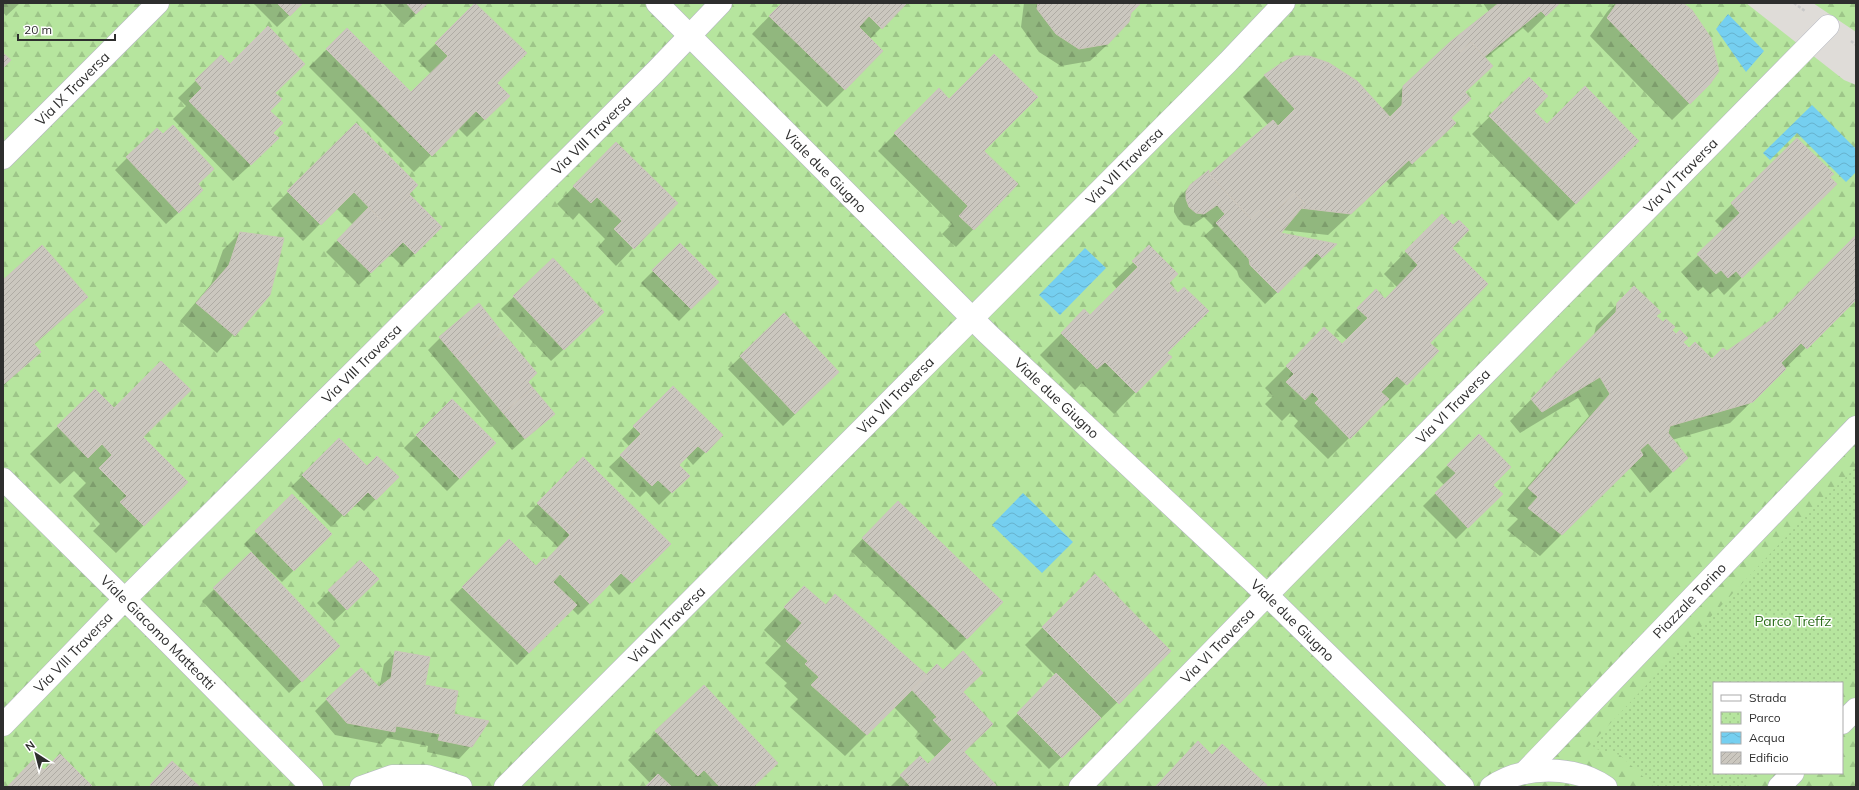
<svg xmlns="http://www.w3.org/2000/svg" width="1859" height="790" font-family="Mulish,sans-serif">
<defs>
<pattern id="forest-firs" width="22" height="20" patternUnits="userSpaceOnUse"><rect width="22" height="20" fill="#b6e59e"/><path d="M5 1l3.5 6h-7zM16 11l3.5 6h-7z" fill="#9dc588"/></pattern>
<pattern id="park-dots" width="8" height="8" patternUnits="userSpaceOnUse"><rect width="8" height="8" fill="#b6e59e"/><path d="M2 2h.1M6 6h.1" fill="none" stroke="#9dc588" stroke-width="1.8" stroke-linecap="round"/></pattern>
<pattern id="water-waves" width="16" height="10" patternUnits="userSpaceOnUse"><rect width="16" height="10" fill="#75cff0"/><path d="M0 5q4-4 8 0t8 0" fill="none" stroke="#66b2ce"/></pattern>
<pattern id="building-hatch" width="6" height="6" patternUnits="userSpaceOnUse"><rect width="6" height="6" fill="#cbc7bf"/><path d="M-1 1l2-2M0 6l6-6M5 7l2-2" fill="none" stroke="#afaba4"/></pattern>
</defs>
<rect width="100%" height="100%" fill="#efe9e1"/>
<path fill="url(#forest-firs)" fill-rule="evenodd" d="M3 3H1856V787H3ZM1714 683H1842V773H1714Z"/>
<path fill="url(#park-dots)" d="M1856 467V672L1842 686V683H1714V773H1757L1743 787H1654L1620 755 1588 747 1801 521Z"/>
<path fill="#dfdcd8" d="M1746 3H1813L1856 32V85L1844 80Z"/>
<path fill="url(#water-waves)" d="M1728 14 1764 51 1746 72 1716 29Z
M1812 105 1856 149V172L1846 182 1797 133 1770 160 1763 153Z
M1085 248 1106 268 1060 315 1039 295Z
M1023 493 1073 542 1042 573 992 525Z"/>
<path fill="#0003" d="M3 3H20L6 16 3 12Z
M253 3H302L277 27Z
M383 3H428L404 25Z
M782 3H905L870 39 845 89 827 107 752 34Z
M1024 3H1146L1139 4 1130 13 1108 44 1090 61 1061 66 1039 52 1021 27Z
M1483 3H1559L1528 33 1523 28 1485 59 1492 66 1464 93 1450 119 1455 123 1390 185 1386 181 1328 235 1282 230 1279 234 1335 244 1310 270 1305 265 1265 304 1239 277 1237 271 1204 236 1214 227 1204 217 1191 226 1184 225 1178 219 1174 212V205L1178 198 1190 186 1209 176 1268 125 1243 97 1264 76 1280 64 1382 109 1403 87 1489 12Z
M1615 3H1681L1710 83 1672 120 1590 36 1607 12Z
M476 4 525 53 496 83 508 96 467 137 458 128 414 172 309 67 347 29 411 94 431 74 418 61Z
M221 56 268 111 272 133 260 156 233 181 173 119 186 106 178 98Z
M1529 78 1533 111 1547 125 1638 141 1558 221 1472 134Z
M939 90 983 151 1017 184 956 247 942 234 952 224 878 151Z
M356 124 381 221 440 227 402 266 390 254 359 285 326 252 353 225 336 208 303 241 271 209Z
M1797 139 1836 184 1724 295 1718 288 1710 294 1703 287 1698 291 1681 272 1724 230 1715 221Z
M616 143 633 248 616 266 598 247 605 239 579 213 573 220 557 204Z
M127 158 197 185 190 202 166 224 115 170Z
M1442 215 1450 248 1429 343 1438 351 1384 406 1383 404 1328 459 1294 426 1298 421 1290 413 1282 421 1265 404 1273 396 1265 388 1303 350 1342 346 1347 340 1336 330 1376 290 1385 300 1397 287 1384 274Z
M240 233 269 294 217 353 180 321 211 284 223 250Z
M1856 236V298L1730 423 1672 440 1687 458 1650 493 1629 467 1540 556 1507 530 1518 519 1507 510 1589 416 1578 398 1520 433 1510 421 1594 335 1596 326 1634 287 1655 316 1689 349 1712 360 1726 352 1774 319Z
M680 244 717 282 679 321 641 283Z
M1149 247 1167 284 1178 294 1166 353 1170 357 1114 414 1082 383 1075 390 1040 355 1084 311 1090 316 1117 289 1112 283Z
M553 259 591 324 551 361 501 309Z
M3 281 87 297 34 345 39 352 3 386Z
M784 315 826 384 783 426 728 369Z
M440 338 527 382 553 414 512 450 428 350Z
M673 387 722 435 693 465 686 457 678 465 688 476 659 505 646 491 640 497 609 467 630 447 622 439Z
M95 390 187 482 116 553 93 531 100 524 73 496 86 483 74 471 60 484 30 454Z
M452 400 495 443 447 491 404 448Z
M339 440 367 467 397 477 364 511 355 503 331 527 291 487Z
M583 458 670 544 619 595 609 584 578 615 572 609 517 665 450 600 509 540 536 567 546 561 559 548 526 516Z
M1448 465 1492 485 1501 494 1456 539 1423 506 1444 485 1436 477Z
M292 496 330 534 282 582 261 562 260 563 326 658 289 693 202 601 252 552 244 544Z
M886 514 967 638 955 650 851 551Z
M1095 575 1170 651 1049 769 1006 726 1055 675 1025 645Z
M378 579 334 621 317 603 329 591Z
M804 587 825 605 835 595 926 676 943 672 982 673 962 693 963 752 993 787H890L920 757 928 766 936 758 916 738 920 734 894 707 845 756 790 707 798 699 784 686 787 683 765 663 781 646 764 630Z
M396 652 452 715 471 746 459 759 427 752 428 746 387 738 382 744 335 735 315 711 327 699 379 689 384 664Z
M704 686 753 787H646L650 783 628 760Z
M827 784 829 787H823Z"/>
<path fill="url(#building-hatch)" stroke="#cbc5ba" d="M277 3H303L290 16Z
M406 3H428L416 14Z
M475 3 527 53 497 83 510 96 485 120 476 111 432 156 326 49 347 28 411 92 448 56 435 43Z
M782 3H907L882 29 869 16 859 27 883 51 845 90 769 16Z
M1038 3H1141L1131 13 1129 22 1108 44 1079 49 1056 34 1037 9Z
M1499 3H1560L1546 16 1541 11 1484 57 1471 42 1460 52 1450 42Z
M1617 3H1683L1692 10 1711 38 1719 71 1710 84 1690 104 1607 18Z
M268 26 305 64 275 93 282 99 270 111 283 123 273 133 279 138 251 165 189 101 202 88 195 80 221 55 230 64Z
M1450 42 1460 52 1471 42 1493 66 1465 92 1471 99 1451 118 1456 123 1412 164 1409 160 1351 214 1300 208 1305 204 1295 193 1268 218 1260 210 1251 219 1209 174 1273 120 1278 126 1295 109 1264 75 1280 64 1295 56H1309L1329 63 1357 81 1390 117 1402 105 1403 86Z
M3 53 11 60 3 68Z
M994 54 1038 97 984 151 1018 184 974 230 959 216 968 206 894 133 939 88 949 99Z
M1529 77 1548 96 1534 111 1547 124 1585 86 1639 141 1576 204 1489 116Z
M356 123 418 185 382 221 354 192 321 225 287 191Z
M173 125 214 169 198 184 203 190 179 213 126 157 157 128 163 134Z
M1797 138 1834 174 1830 177 1837 184 1742 278 1736 271 1728 278 1721 270 1716 274 1697 254 1740 213 1731 203Z
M616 142 678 203 634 249 614 229 622 221 597 197 591 203 573 186Z
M1209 170V174L1251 219 1260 210 1268 218 1295 193 1305 204 1281 233 1278 230 1249 259 1216 223 1225 214 1217 205 1204 214 1196 213 1189 207 1186 199V192L1190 185Z
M409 194 442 227 415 254 403 242 371 273 337 240 369 207 382 221Z
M1442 214 1453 225 1459 220 1469 230 1452 248 1488 284 1430 343 1439 351 1407 385 1397 376 1381 392 1389 399 1350 439 1315 403 1319 399 1312 392 1305 400 1286 382 1294 374 1286 366 1324 327 1342 344 1368 318 1357 308 1376 289 1385 299 1418 265 1405 251Z
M1278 230 1281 233 1337 244 1322 258 1317 253 1278 293 1250 265 1249 259Z
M240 232 284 238 270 295 235 336 196 303 229 265Z
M1856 235V300L1807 349 1801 343 1781 363 1786 369 1753 402 1670 426 1668 433 1688 458 1673 472 1648 443 1640 450 1643 455 1562 535 1528 508 1538 497 1528 488 1610 394 1600 377 1542 412 1531 399 1616 312 1617 303 1634 286 1661 312 1656 316 1663 322 1666 319 1675 327 1672 330 1676 334 1680 330 1688 338 1683 342 1689 348 1695 342 1712 359 1723 348 1727 351 1774 318Z
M680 243 719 282 691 309 652 270Z
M42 245 88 297 34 344 41 352 4 384 3 382V280Z
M1149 245 1178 274 1169 283 1178 293 1184 287 1209 311 1167 353 1172 357 1136 393 1105 362 1097 369 1061 333 1084 309 1090 315 1138 267 1132 261Z
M553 258 604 312 564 350 513 296Z
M479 303 502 332 463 365 439 337Z
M784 313 839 372 795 414 740 356Z
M502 332 537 373 528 382 533 388 503 413 463 365Z
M161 361 191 390 143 437 188 482 144 526 120 502 127 496 99 468 112 455 102 444 88 458 57 426 95 389 114 408Z
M673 386 723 435 706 453 698 446 679 465 690 476 672 493 658 480 652 486 620 455 641 434 633 426Z
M533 388 555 414 525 439 503 413Z
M452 399 496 443 460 479 416 435Z
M1479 434 1511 467 1493 485 1503 494 1468 528 1435 493 1456 473 1447 465Z
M339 438 367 466 377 456 399 477 376 500 368 492 344 516 302 475Z
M583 457 598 472 570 500 582 512 565 530 537 503Z
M598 472 671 544 632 583 621 573 590 604 546 560 570 535 565 530 582 512 570 500Z
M292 494 332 534 294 571 255 531Z
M898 501 1003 602 967 639 862 538Z
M509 539 536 566 544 558 560 574 553 582 577 605 529 653 462 587Z
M251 552 340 646 302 682 213 588Z
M360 560 379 579 347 610 328 590Z
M1095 574 1171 651 1119 704 1042 627Z
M804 586 826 605 835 594 927 675 867 735 811 685 819 677 805 664 808 661 786 641 802 623 784 607Z
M395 651 430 657 425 685 458 691 454 714 489 721 472 747 438 740 440 734 396 726 395 732 347 723 326 699 361 668 379 687 391 678Z
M963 651 983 673 963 692 993 724 964 752 996 785 994 787H911L900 775 920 756 928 764 952 740 933 720 937 717 911 689 937 664 943 670Z
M1056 673 1101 718 1062 758 1017 713Z
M704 685 778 763 753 787H720L704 770 698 776 655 731Z
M1198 741 1212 755 1222 744 1267 785 1264 787H1155Z
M60 754 93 787H7L33 760 44 770Z
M172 761 200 787H152L150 785Z
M658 774 672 787H645Z"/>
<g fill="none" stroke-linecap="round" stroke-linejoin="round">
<g stroke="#b4b7c1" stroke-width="23">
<g id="minor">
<path id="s1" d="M3 158 158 3"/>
<path d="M1842 723 1856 709"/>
<path id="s2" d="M3 725 125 599 655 72 721 3"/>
<path id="s3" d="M1524 773 1856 427"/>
<path d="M361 787 392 776H427L461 787"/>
<path id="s4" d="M505 787 1228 62 1284 3"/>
<path id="s5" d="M1080 787 1267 595 1828 26"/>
<path d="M1779 787 1793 773"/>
</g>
</g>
<g stroke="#b4b7c1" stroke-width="23">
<g id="tertiary">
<path id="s6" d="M657 3 988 334 1267 595 1463 787"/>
<path id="s7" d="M3 479 169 643 312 787"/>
<path d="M1491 787C1523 765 1574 765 1606 787"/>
</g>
</g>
<path stroke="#c9c9c9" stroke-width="2.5" stroke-dasharray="3 2" stroke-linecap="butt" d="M1794 3 1805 11
M1851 41 1856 45"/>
<use href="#minor" stroke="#fff" stroke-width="22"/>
<use href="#tertiary" stroke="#fff" stroke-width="22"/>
</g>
<g text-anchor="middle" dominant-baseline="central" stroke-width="3" stroke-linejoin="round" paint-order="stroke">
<g font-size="14" fill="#2e2e2e" stroke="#fff">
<text stroke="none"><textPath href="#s1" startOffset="98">Via IX Traversa</textPath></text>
<text stroke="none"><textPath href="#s2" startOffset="833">Via VIII Traversa</textPath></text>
<text stroke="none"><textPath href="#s4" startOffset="877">Via VII Traversa</textPath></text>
<text stroke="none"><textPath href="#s6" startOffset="238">Viale due Giugno</textPath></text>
<text stroke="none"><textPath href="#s5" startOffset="857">Via VI Traversa</textPath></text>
<text stroke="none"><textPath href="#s2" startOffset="509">Via VIII Traversa</textPath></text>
<text stroke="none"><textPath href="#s4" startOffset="553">Via VII Traversa</textPath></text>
<text stroke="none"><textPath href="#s6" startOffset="562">Viale due Giugno</textPath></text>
<text stroke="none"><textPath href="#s5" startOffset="533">Via VI Traversa</textPath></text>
<text stroke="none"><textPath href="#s3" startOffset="239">Piazzale Torino</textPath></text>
<text stroke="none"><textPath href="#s6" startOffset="886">Viale due Giugno</textPath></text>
<text stroke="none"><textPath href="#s4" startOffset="229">Via VII Traversa</textPath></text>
<text stroke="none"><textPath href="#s7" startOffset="218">Viale Giacomo Matteotti</textPath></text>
<text stroke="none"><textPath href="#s5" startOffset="197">Via VI Traversa</textPath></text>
<text stroke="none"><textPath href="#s2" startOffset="101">Via VIII Traversa</textPath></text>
</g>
<g font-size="14" fill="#2c6e1b" stroke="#fff">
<text x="1793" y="621">Parco Treffz</text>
</g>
</g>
<rect width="1859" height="790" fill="none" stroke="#2e2e2e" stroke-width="8"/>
<rect x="1713" y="682" width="130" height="92" fill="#ffffff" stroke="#ababab"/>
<rect x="1721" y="695" width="20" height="6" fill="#ffffff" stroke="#ababab"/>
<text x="1749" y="702" font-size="12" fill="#2e2e2e">Strada</text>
<rect x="1721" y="712" width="20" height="12" fill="url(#park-dots)" stroke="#ababab"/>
<text x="1749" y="722" font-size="12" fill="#2e2e2e">Parco</text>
<rect x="1721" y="732" width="20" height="12" fill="url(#water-waves)" stroke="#ababab"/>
<text x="1749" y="742" font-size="12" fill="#2e2e2e">Acqua</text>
<rect x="1721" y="752" width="20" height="12" fill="url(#building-hatch)" stroke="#ababab"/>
<text x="1749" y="762" font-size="12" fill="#2e2e2e">Edificio</text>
<g transform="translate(36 754) rotate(324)" stroke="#ffffff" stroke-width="3" paint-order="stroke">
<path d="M0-3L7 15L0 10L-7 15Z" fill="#2e2e2e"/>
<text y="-6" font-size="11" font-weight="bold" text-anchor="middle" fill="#2e2e2e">N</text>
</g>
<path d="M18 34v6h97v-6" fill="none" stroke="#2e2e2e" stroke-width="2"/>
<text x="24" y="34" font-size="12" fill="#2e2e2e" stroke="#ffffff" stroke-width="3" paint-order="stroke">20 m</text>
</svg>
